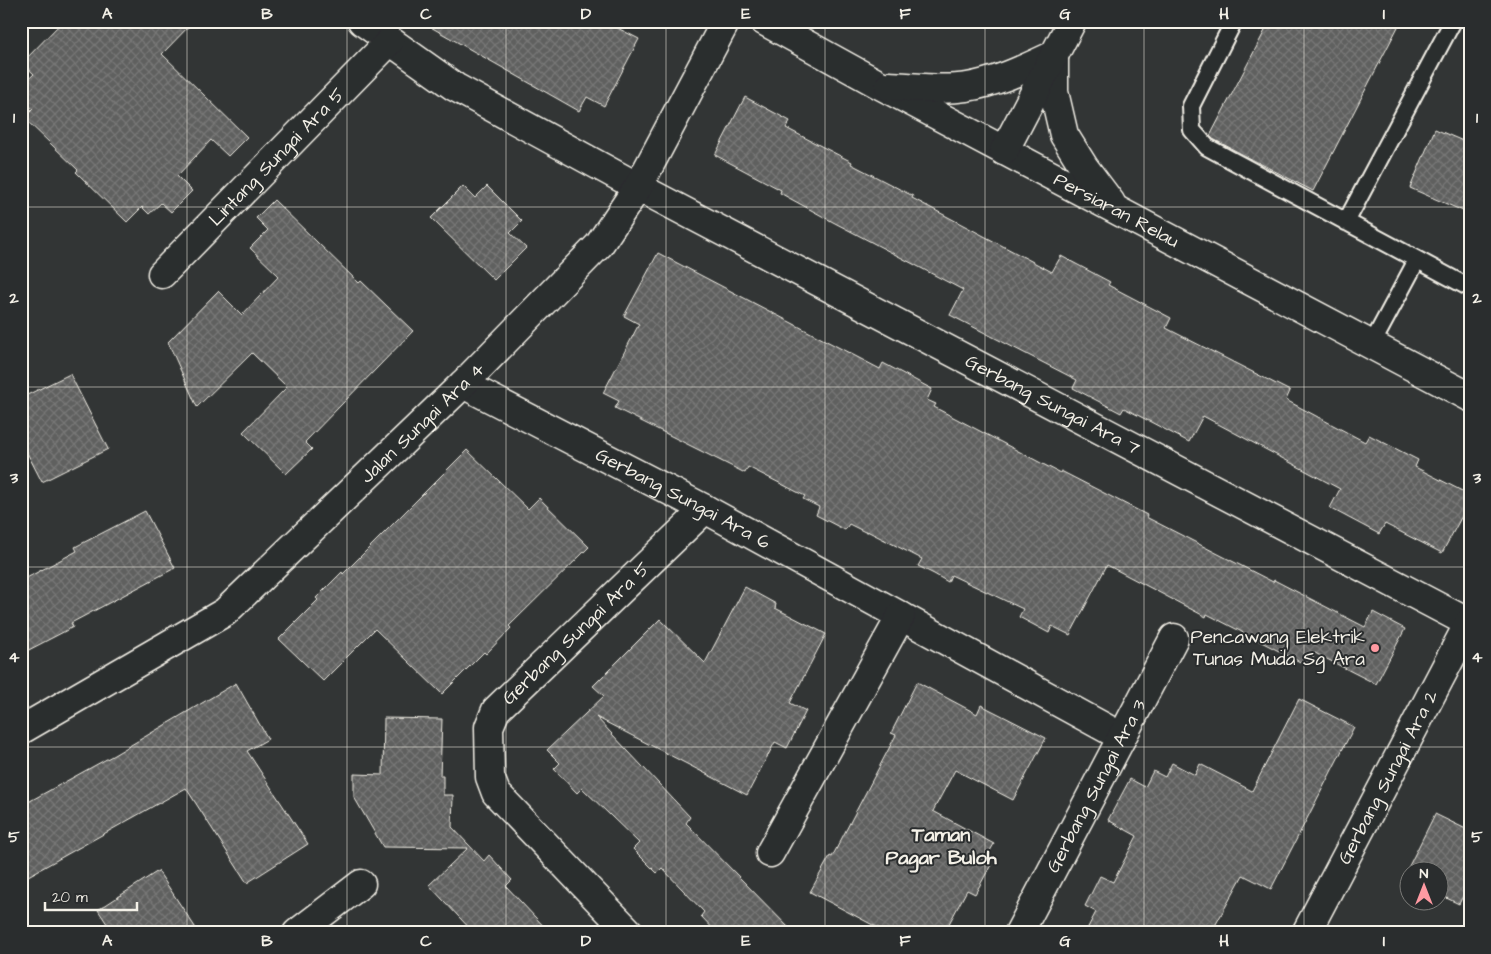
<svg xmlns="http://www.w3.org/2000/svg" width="1491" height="954" font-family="'Architects Daughter',sans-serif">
<defs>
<pattern id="building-cross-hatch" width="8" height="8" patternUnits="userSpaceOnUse" patternTransform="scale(1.25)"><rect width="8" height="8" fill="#5f605f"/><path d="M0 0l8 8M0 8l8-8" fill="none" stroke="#777776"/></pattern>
</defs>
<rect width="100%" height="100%" fill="#323535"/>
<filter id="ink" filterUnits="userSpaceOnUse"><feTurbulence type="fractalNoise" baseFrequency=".02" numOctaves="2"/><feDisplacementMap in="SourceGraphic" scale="10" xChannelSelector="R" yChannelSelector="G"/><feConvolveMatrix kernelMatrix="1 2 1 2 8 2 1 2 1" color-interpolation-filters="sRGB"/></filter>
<g filter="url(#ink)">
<path fill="url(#building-cross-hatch)" stroke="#f4f1e8" d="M63 21H194L162 54 247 137 228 156 211 140 177 176 192 191 171 212 161 203 149 214 142 207 127 222 76 172 78 170 24 118 33 109 21 98V86L34 74 22 63Z
M420 21H604L639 39 604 106 587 97 579 111Z
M1270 21H1401L1313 191 1213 139 1210 136Z
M745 97 790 121 786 128 852 162 851 164 913 196 912 198 1052 272 1061 256 1110 282 1108 285 1171 318 1166 328 1290 391 1286 400 1365 442 1369 435 1418 460 1415 467 1470 495V501L1442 553 1385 524 1379 534 1330 508 1340 489 1203 416 1189 442 1124 408 1121 413 1073 388 1077 380 950 315 963 290 833 222 780 193 781 190 715 155Z
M1435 129 1470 144V214L1410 188Z
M463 186 475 198 487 186 522 221 510 233 526 248 494 280 431 218Z
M274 200 359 283 361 281 413 331 305 442 312 449 286 474 243 432 287 387 252 353 197 407 168 342 218 291 242 315 279 276 250 248 268 230 256 218Z
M658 253 880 369 883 363 932 389 927 400 936 404 934 407 1060 473 1061 471 1147 515 1146 517 1273 582 1274 580 1365 627 1373 612 1405 629 1376 684 1315 653 1308 666 1207 614 1206 617 1107 565 1070 635 1052 626 1049 633 1019 617 1023 609 951 575 948 582 934 574 918 566 922 559 867 531V533L849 524 845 530 816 515 819 507 803 499 805 496 748 467 745 473 615 408 619 401 603 393 639 324 624 316Z
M70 374 108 449 42 482 21 441V398Z
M467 450 528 509 539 498 589 547 509 626 511 628 486 654 484 652 442 694 375 629 323 681 279 639 318 600 316 598 342 572 343 574Z
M145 511 175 568 71 623 73 627 21 654V581L77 551 75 547Z
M745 587 776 604 775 608 826 634 790 703 806 711 787 748 775 742 747 795 596 717 690 817 686 823 794 933H717L701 916 704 912 662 868 657 873 633 849 639 843 582 788 577 793 554 769 560 763 547 750 604 696 593 686 660 619 705 663Z
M917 682 977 714 981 705 1046 738 1013 800 955 770 933 811 994 844 984 861 991 865 975 894 967 890 944 933H888L810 892 830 856 832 857 896 735 891 733Z
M236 683 268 739 247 751 308 844 247 883 186 788 21 880V806L114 755Z
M1299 699 1354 727 1271 889 1243 875 1211 933H1085L1096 912 1085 906 1100 876 1113 882 1137 836 1108 820 1130 779 1145 787 1153 771 1165 777 1172 763 1195 775 1200 764 1252 791Z
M384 718 442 719 440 776H443V795H453L452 827 484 861 489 855 512 880 506 886 550 933H474L429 885 468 848 383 847 354 797V774L383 775Z
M1435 814 1470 831V882L1459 904 1438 894V872H1408V879L1404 876Z
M158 871 199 933H113L98 910Z"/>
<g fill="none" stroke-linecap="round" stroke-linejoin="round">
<g stroke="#f4f1e8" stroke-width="20">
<path id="lane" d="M1234 21 1191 106 1192 130 1207 147 1470 288
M1346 222 1453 21
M1372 344 1417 260"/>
</g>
<g stroke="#f4f1e8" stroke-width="31">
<g id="street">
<path id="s1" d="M362 21 455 87 638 187 1469 623"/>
<path id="s2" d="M764 21 880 85 1470 397"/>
<path d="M889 86C915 87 941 91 967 87 998 82 1026 68 1054 55V92L1064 135 1084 167 1111 203"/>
<path d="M1004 151 1072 21"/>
<path id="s3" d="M162 274 390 41"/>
<path id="s4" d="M463 384 705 509 1122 737"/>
<path id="s5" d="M21 730 225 612 463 384 599 245 638 187 726 21"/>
<path d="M770 853 901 616"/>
<path d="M297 933 361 884"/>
<path id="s6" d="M630 933 496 793 490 777 489 727 496 710 705 509"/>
<path id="s7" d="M1019 933 1174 638"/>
<path id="s8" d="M1306 933 1470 621"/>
</g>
</g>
<use href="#lane" stroke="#2a2d2e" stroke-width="16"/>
<use href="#street" stroke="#2a2d2e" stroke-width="28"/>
</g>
</g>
<path fill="none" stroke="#f4f1e8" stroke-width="1" stroke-opacity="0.55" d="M187 21V933M347 21V933M506 21V933M666 21V933M825 21V933M985 21V933M1144 21V933M1304 21V933M21 207H1470M21 387H1470M21 567H1470M21 747H1470"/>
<circle fill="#ff9aa2" stroke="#2a2d2e" stroke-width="2" cx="1375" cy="648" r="5"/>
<g text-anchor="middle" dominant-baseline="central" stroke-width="4" stroke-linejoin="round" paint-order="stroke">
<g font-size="19" fill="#f4f1e8" stroke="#2a2d2e">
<text stroke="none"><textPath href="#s3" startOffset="164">Lintang Sungai Ara 5</textPath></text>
<text stroke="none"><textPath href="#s2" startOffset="400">Persiaran Relau</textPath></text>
<text stroke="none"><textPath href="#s1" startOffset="791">Gerbang Sungai Ara 7</textPath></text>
<text stroke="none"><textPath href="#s5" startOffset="509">Jalan Sungai Ara 4</textPath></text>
<text stroke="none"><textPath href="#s4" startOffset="248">Gerbang Sungai Ara 6</textPath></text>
<text stroke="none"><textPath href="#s6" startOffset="390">Gerbang Sungai Ara 5</textPath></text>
<text stroke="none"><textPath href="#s8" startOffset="176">Gerbang Sungai Ara 2</textPath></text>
<text stroke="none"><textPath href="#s7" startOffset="166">Gerbang Sungai Ara 3</textPath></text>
</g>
<g font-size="19" fill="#f4f1e8" stroke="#2a2d2e" text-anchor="end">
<text x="1365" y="637">Pencawang Elektrik<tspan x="1365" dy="22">Tunas Muda Sg Ara</tspan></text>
</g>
<g font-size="20" font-weight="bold" fill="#f4f1e8" stroke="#2a2d2e">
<text x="941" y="835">Taman<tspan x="941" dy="23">Pagar Buloh</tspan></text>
</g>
</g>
<rect width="1491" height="954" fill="none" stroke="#2a2d2e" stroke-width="55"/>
<g transform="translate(1424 886)"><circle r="24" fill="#2a2d2e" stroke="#7b7b78"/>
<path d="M0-4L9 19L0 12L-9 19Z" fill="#ff9aa2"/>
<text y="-8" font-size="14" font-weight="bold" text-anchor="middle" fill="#f4f1e8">N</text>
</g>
<path d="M45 902v8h92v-8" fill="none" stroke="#f4f1e8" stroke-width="2.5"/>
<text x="52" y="902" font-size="15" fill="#f4f1e8" stroke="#2a2d2e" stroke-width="4" paint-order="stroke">20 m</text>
<rect x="28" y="28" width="1436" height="898" fill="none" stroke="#f4f1e8" stroke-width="2"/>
<g font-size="16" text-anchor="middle" font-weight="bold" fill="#f4f1e8">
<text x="107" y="19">A</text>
<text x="267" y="19">B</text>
<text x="426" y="19">C</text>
<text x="586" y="19">D</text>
<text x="746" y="19">E</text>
<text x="905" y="19">F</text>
<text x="1065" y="19">G</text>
<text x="1224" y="19">H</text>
<text x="1384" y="19">I</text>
<text x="14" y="123">1</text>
<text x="1477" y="123">1</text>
<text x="14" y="303">2</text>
<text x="1477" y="303">2</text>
<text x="14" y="483">3</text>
<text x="1477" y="483">3</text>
<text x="14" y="662">4</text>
<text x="1477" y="662">4</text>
<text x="14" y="842">5</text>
<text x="1477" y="842">5</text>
<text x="107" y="946">A</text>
<text x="267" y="946">B</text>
<text x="426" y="946">C</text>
<text x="586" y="946">D</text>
<text x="746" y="946">E</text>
<text x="905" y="946">F</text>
<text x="1065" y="946">G</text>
<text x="1224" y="946">H</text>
<text x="1384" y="946">I</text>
</g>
</svg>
